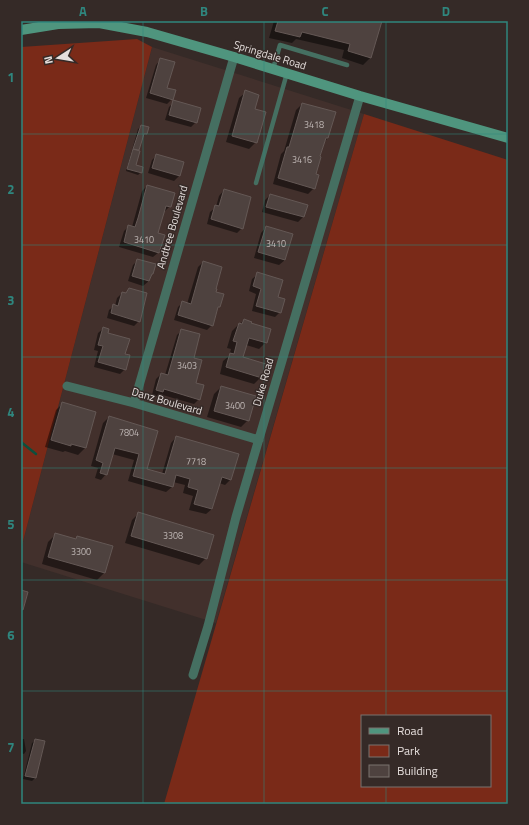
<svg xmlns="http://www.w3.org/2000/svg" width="529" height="825" font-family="'Titillium Web',sans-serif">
<rect width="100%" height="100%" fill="#352a27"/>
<path fill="#42302c" d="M152 47 364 114 216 623 21 562V549Z"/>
<path fill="#7a2a18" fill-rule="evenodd" d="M137 39 152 47 21 549V47Z
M364 114 508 160V804H164ZM362 716H490V786H362Z"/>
<path fill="#0007" d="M274 21H381L370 58 363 65 342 58 344 50 296 39 292 43 269 38Z
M161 59 166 88 172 99 167 104 146 98 156 65Z
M246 92 254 110 256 142 249 149 226 142 239 98Z
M174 102 196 122 191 127 165 120 169 107Z
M302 104 328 138 324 142 315 175 314 188 308 194 273 184 281 154 284 151 296 110Z
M141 126 146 134 142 137 138 150 136 151 135 165 141 172 138 175 126 171 138 129Z
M157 155 183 163 179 176 174 181 148 173 152 160Z
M147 186 170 206 165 211H163L157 234 159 252 153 257 119 247 124 231 129 226 132 227 142 191Z
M224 190 242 228 237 233 207 224 210 212 216 207 219 196Z
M270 195 306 206 303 217 298 222 262 212 265 200Z
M266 227 292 235 285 260 279 265 254 258 261 233Z
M138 260 149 281 143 286 128 281 133 265Z
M203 262 215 293 219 306 217 309 212 325 207 330 174 320 178 307 183 302 187 304 198 267Z
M258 274 277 297 280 312 275 317 252 311 256 294 249 291 252 279Z
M129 289 139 321 134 326 107 318 109 310 114 306H115L117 298 122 293 125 294Z
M244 320 266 342 259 349 246 345 242 358 261 377 254 384 220 374 223 361 229 356 231 349 227 348 232 331 239 324H240Z
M104 328 124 355 125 369 120 374 94 367 98 351 94 350 98 333Z
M182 330 192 358 195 384 199 399 194 404 159 394 157 396 152 395 156 379 161 374 165 375 177 335Z
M221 387 248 420 241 427 207 417 214 394Z
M63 403 95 413 85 448 78 455 65 451 63 452 45 447 56 410Z
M109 417 157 431 146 469 162 474 171 443 176 437 230 480 225 485 219 483 212 509 206 514 189 510 193 496 183 493 185 485 173 482 172 487 166 492 128 481 134 460 112 454 106 474 101 480 95 478 98 468 91 466 103 423Z
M139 513 206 558 199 565 125 543 132 520Z
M55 535 74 540 77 537 112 546 104 573 97 580 42 564 48 542Z
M21 739H24L26 751 24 754 21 753Z
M36 740 44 742 35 778 32 781 23 779 32 743Z"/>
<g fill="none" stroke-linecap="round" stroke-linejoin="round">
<path stroke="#0c4f3d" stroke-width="2.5" d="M21 442 36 454"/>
</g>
<path fill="#4e423f" stroke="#645855" d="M278 21H382L371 58 348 51 350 44 302 32 300 37 275 31Z
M160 58 175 62 167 88 176 90 173 100 150 93Z
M245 90 259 95 255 109 266 112 257 143 232 136Z
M173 100 201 108 197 123 169 115Z
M302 103 336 112 328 138H326L320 156 321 157 316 174 319 175 315 189 278 178 287 147H289Z
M141 125 149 127 147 134H144L139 150 133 149Z
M133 149 140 151 136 165 143 167 142 173 127 169Z
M156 154 184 162 180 176 152 168Z
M147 185 175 193 171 207 166 206 158 233 165 235 159 253 124 242 128 225 135 227 138 218Z
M224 189 251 197 243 229 211 219 215 205 219 206Z
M270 194 308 205 304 217 266 207Z
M266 226 293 234 285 260 258 252Z
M137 259 156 264 153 274H152L149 281 132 276Z
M203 261 222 267 216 289H217L216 292 224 294 220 307H218L213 326 178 315 182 301 191 304Z
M257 272 283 280 278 297 285 299 281 313 256 306 261 289 253 286Z
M129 288 147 293 140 322 111 313 113 304 118 306 122 292 126 293Z
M244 319 252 322 251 323 271 329 267 343 249 338 243 357 266 364 262 378 226 367 230 353 234 354 237 342 233 341 239 323 242 324Z
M103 327 109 329 108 333 130 339 125 354 130 355 126 370 98 362 103 346 98 345Z
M181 329 200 334 194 358 202 360 196 383 204 385 200 400 164 389 163 392 156 390 161 373 168 375Z
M221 386 256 396 249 421 214 411Z
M62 402 96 412 86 448 71 444V446L51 440Z
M109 416 158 431 147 469 165 474 176 436 239 454 231 480 222 477 212 509 194 504 198 490 188 487 190 479 176 475 173 487 133 476 139 454 115 448 107 475 100 473 103 463 96 460Z
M138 512 214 535 207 559 131 536Z
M55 533 76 539 77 536 113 546 105 573 48 557Z
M21 590 28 592 23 610 21 609Z
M35 739 45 741 36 778 25 776Z"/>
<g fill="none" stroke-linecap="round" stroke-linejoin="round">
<path stroke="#456f61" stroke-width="4.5" d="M273 69 280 45 347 65
M256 183 287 73"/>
<path stroke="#456f61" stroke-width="9" d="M67 386 134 403 259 440
M134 403 234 57
M193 675 208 626 236 517 360 96"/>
<path stroke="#4f957e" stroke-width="10" d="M21 30 58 24 99 23 147 32 234 57 360 96 508 138"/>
</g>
<path fill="none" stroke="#2f867e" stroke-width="1" stroke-opacity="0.55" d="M143 21V804M264 21V804M386 21V716M21 134H508M21 245H508M21 357H508M21 468H508M21 580H508M21 691H508M386 786V804"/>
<g text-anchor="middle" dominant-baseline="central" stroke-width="3" stroke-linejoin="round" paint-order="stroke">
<g font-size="9" fill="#bfb7b5">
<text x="314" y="124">3418</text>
<text x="302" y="159">3416</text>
<text x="144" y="239">3410</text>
<text x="276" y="243">3410</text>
<text x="187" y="365">3403</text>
<text x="235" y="405">3400</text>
<text x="129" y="432">7804</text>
<text x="196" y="461">7718</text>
<text x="173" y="535">3308</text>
<text x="81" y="551">3300</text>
</g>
<g font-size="11" fill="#e5dedc" stroke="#352a27">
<text transform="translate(270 55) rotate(17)">Springdale Road</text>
<text transform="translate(172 227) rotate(-74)">Andtree Boulevard</text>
<text transform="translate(263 382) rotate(-74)">Duke Road</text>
<text transform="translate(167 401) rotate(16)">Danz Boulevard</text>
</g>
</g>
<rect width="529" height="825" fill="none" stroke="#352a27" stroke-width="44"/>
<rect x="361" y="715" width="130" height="72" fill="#352a27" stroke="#7b726f"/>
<rect x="369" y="728" width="20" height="6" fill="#4f957e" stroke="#7b726f"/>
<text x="397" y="735" font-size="12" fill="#e5dedc">Road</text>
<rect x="369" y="745" width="20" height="12" fill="#7a2a18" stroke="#7b726f"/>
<text x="397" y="755" font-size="12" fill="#e5dedc">Park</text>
<rect x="369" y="765" width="20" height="12" fill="#4e423f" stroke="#7b726f"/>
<text x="397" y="775" font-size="12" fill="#e5dedc">Building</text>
<g transform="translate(58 58) rotate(258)" stroke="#352a27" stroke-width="3" paint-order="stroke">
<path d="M0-3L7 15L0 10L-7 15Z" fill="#e5dedc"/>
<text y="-6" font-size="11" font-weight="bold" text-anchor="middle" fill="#e5dedc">N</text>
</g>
<rect x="22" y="22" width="485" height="781" fill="none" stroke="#2f867e" stroke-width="1.5"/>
<g font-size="13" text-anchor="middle" font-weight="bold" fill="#2f867e">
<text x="83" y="16">A</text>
<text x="204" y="16">B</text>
<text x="325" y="16">C</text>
<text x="446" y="16">D</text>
<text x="11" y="82">1</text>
<text x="11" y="194">2</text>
<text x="11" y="305">3</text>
<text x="11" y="417">4</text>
<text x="11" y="529">5</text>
<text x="11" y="640">6</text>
<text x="11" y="752">7</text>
</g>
</svg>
